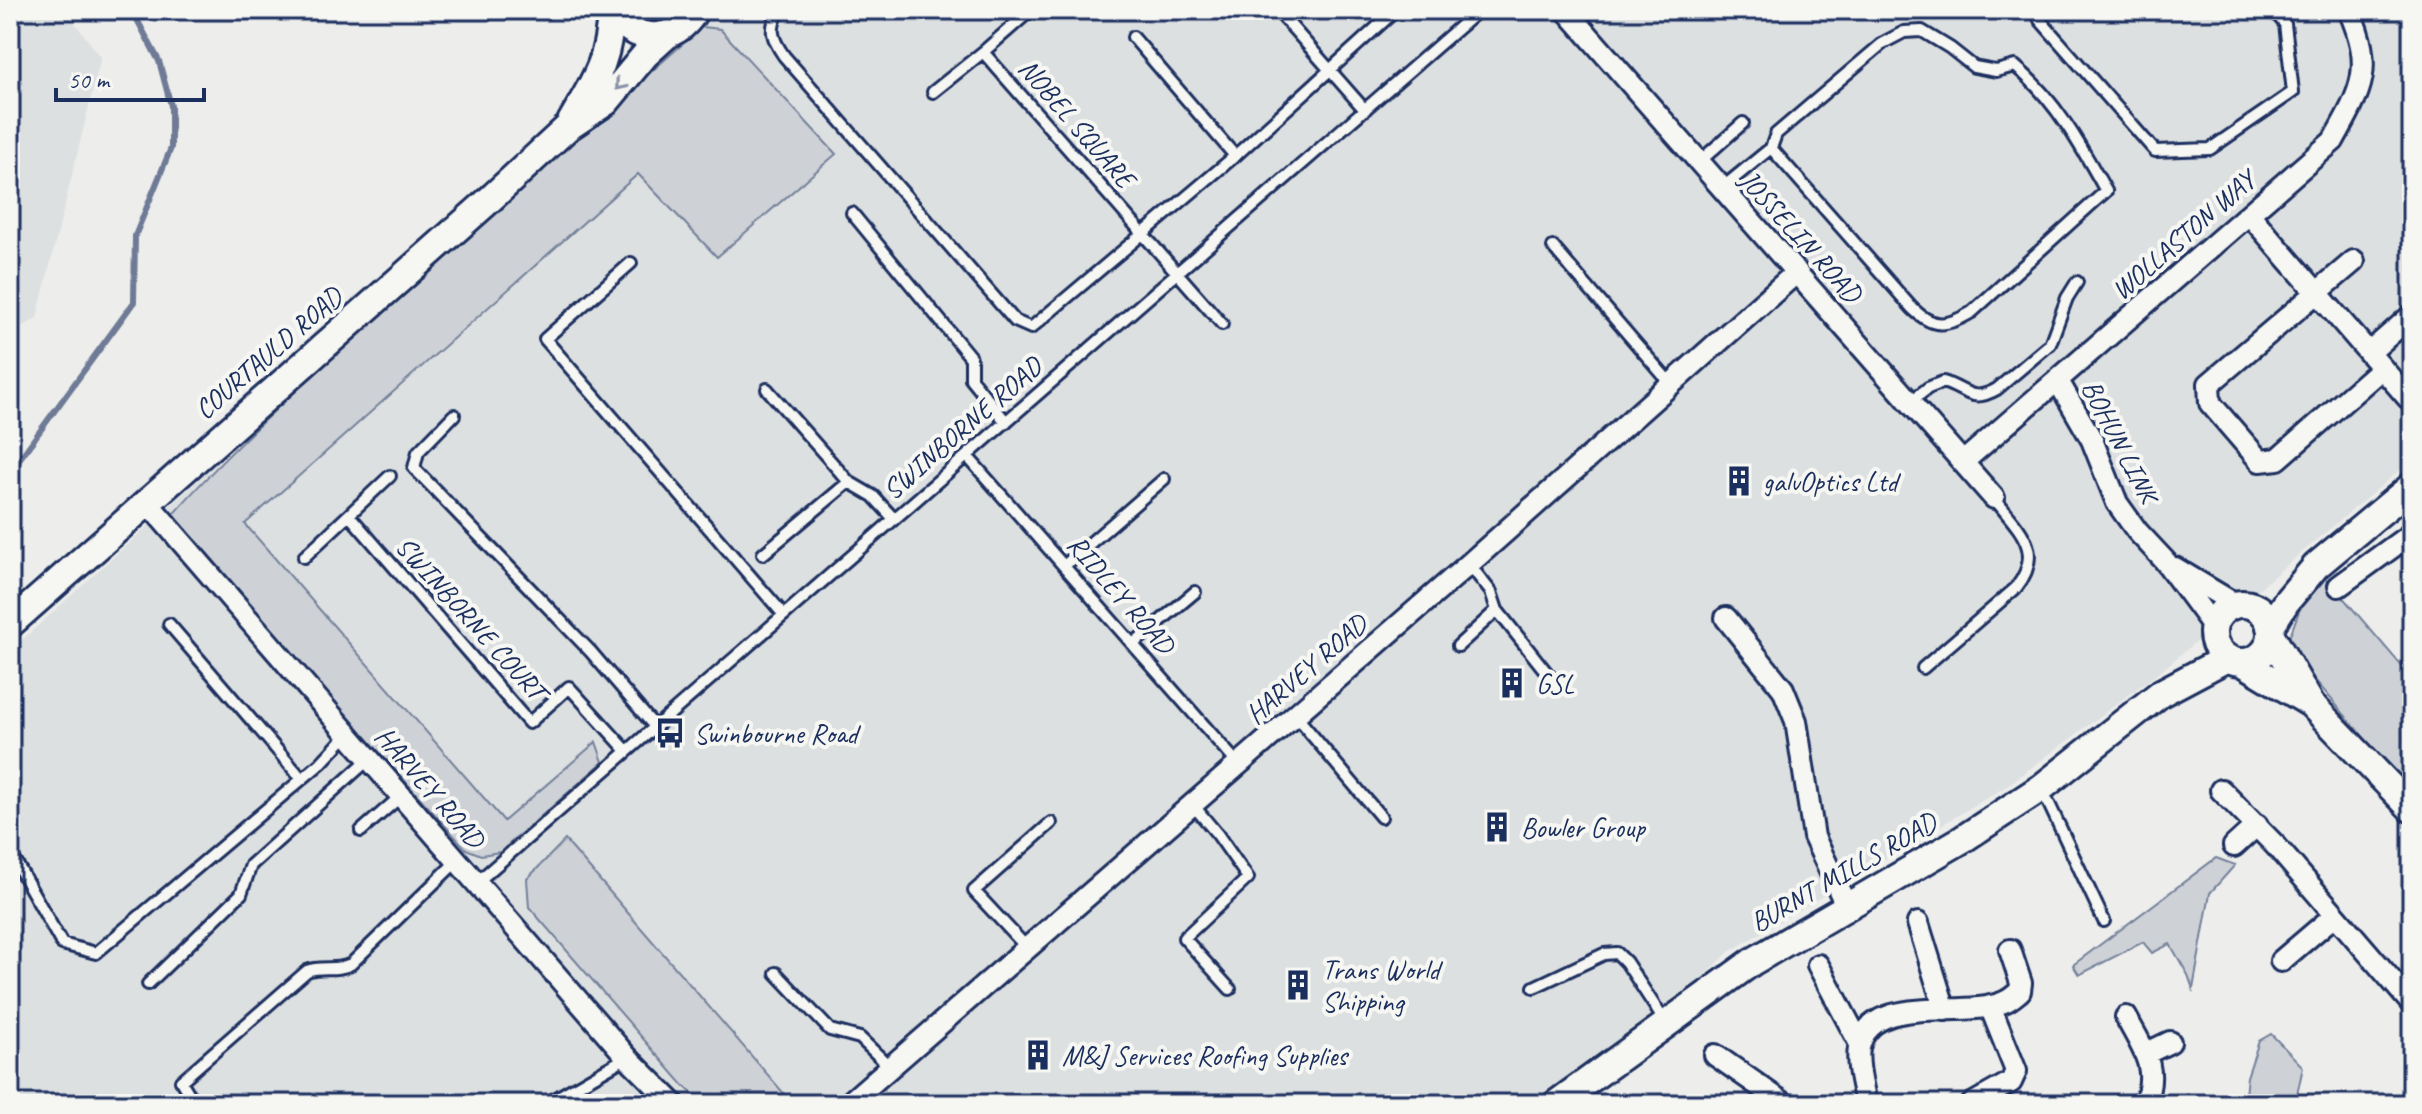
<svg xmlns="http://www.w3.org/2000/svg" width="2422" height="1114" font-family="Caveat,sans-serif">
<rect width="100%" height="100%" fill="#edeeec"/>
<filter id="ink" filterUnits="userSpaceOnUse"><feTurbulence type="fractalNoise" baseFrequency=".0125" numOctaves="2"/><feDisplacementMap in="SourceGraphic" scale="16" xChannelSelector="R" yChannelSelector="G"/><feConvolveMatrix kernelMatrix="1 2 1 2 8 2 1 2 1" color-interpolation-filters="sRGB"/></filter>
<g filter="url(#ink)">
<path fill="#dde0e1" d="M10 10H65L101 57 37 318 10 335Z
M715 10H2412V460L2161 671 2007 786 1729 952 1695 986 1531 1104H10V651Z"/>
<path fill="#ced2d7" stroke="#74809a" stroke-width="2" d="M702 27 720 29 836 154 717 257 638 174 245 524 504 821 596 742 603 762 500 852 481 855 466 849 169 519C233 445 309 379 382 313 488 217 595 121 702 27Z
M2316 566 2412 678V794L2286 646Z
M565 840 793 1104H704L684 1086 529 907 527 879Z
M2216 858 2235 865 2210 893 2193 989 2188 975 2170 944 2152 953 2143 942 2079 975 2073 965Z
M2271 1034 2303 1067 2295 1104H2244L2247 1077 2259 1041Z"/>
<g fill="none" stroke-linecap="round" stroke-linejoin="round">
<path stroke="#6e7a96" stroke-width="6" d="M10 472 134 302 135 236 171 148V106L159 61 132 10"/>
<g stroke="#1b2f5e" stroke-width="16">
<path id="service" d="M780 10C768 28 772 39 784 56L1015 321 1031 328 1235 156 1133 37
M1031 10 983 52 1222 324
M1277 10 1365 110
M2038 10 2040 20 2155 151 2210 149 2293 92 2285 24 2273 10
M933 92 983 52
M1235 156 1396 10
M1699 162 1743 123
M1722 188 1771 148 1912 308C1933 329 1947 327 1972 312L2106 191C2081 146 2055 99 2015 66L1996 71 1974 67 1950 48 1922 31 1904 32 1883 43 1776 134 1771 148
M852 213 971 358V379L1006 422
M1553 247 1670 383
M631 263 545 339 784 615
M767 389 849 482 873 496 894 519
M1910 402 1928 388 1943 382C1966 389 1971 404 1997 389L2050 344 2067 298 2077 282
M454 415 418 452 414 468 591 652 655 727
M967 456 1238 764
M349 515 529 723 569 687 627 751
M763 554 849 482
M304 557 390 476
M1064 566 1164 479
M1497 610 1559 688
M169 624 302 779
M1133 644 1195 592
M1458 646 1497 610 1491 592 1469 564
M1923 668 2016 588C2046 550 2018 529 1994 498
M1295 715 1381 817
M2042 789 2104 921
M1193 805 1218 835 1248 878 1184 938 1230 989
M361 831 401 796
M10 852 62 944 96 953 321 763 348 734
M476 883 1479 10
M1028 949 974 891 1051 823
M776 973 830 1030 860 1038 890 1067
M148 984 241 894 251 865 369 759
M1534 987 1604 954 1617 953 1626 962 1665 1022
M195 1104 181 1081 307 971C322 965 336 972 351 964L457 861
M546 1104 627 1057"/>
</g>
<g stroke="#1b2f5e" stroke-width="26">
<path id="minor" d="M1566 10 1994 498
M2249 214 2408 398
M2354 261 2209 384 2210 403 2260 461 2278 459 2382 368
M2369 353 2412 315
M2058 381 2092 440 2117 503 2137 531 2165 561 2213 626
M1963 462 2333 141C2363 88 2374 68 2349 10
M147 502 627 1057 674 1104
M2175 568 2235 604
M2339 586 2412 533
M1726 618 1783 689 1796 721 1814 837 1846 905
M2221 790 2276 846 2412 1004
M2234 846 2257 825
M1918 923 1945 1010
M2281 961 2335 915
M1818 965 1860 1044
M2126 1017C2142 1048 2160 1068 2144 1104
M2145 1054 2170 1042
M1715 1055 1785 1104
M848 1104 1469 564 1797 272
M1866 1104C1863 1087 1856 1065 1859 1048 1870 991 1965 1020 2004 1002 2010 1000 2015 995 2020 991L2021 983 2010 950
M1972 1104 2011 1082 2016 1071 1990 1006"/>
</g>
<g stroke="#1b2f5e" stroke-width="32">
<path id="tertiary" d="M613 10C632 45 676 45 695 10
M571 122C596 78 609 61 611 10
M2213 633a29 29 0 1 1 58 0a29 29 0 1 1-58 0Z
M10 624 486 203 567 128 606 102 645 55 667 35
M2270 627 2286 602 2316 566 2412 486
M2271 635 2311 704 2412 809
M2242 662 2308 702
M1556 1104 1752 962 1963 839 2041 788 2161 693 2227 658"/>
</g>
<use href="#service" stroke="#f6f6f2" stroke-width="10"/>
<use href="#minor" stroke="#f6f6f2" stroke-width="20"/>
<use href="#tertiary" stroke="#f6f6f2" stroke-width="26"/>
</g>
<defs><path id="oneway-chevron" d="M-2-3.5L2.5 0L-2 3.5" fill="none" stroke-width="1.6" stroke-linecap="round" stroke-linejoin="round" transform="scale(2)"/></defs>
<use stroke="#8892a8" href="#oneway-chevron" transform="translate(620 85) rotate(130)"/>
</g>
<defs>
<g id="building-bare" transform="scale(2.4)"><path d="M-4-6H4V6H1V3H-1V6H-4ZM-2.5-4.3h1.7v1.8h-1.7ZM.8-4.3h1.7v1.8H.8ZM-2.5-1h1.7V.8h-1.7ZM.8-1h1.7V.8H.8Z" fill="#1b2f5e" stroke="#f6f6f2" stroke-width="2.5" paint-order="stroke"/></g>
<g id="bus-bare" transform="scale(2.4)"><path d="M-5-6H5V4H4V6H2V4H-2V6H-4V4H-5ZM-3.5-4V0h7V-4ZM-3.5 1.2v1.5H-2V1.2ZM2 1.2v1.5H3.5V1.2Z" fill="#1b2f5e" stroke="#f6f6f2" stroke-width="2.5" paint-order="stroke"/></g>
</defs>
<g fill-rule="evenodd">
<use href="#building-bare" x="1739" y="481"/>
<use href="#building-bare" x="1512" y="683"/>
<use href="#bus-bare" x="670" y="733"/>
<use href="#building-bare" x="1497" y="827"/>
<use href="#building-bare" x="1298" y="985"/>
<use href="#building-bare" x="1038" y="1055"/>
</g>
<g text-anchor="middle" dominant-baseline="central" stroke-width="8" stroke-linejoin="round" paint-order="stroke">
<g font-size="28" fill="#1b2f5e" stroke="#f6f6f2">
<text transform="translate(1077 123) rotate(49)">NOBEL SQUARE</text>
<text transform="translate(2183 235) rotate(-41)">WOLLASTON WAY</text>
<text transform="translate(1801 236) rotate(48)">JOSSELIN ROAD</text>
<text transform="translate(268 353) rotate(-41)">COURTAULD ROAD</text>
<text transform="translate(962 428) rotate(-41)">SWINBORNE ROAD</text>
<text transform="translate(2120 441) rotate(63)">BOHUN LINK</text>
<text transform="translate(1121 594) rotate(49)">RIDLEY ROAD</text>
<text transform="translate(471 618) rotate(48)">SWINBORNE COURT</text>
<text transform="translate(1306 669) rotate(-41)">HARVEY ROAD</text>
<text transform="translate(430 787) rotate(49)">HARVEY ROAD</text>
<text transform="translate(1843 872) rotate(-30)">BURNT MILLS ROAD</text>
</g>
<g font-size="28" fill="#1b2f5e" stroke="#f6f6f2" text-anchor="start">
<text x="1763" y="481">galvOptics Ltd</text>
<text x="1536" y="683">GSL</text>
<text x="694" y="733">Swinbourne Road</text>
<text x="1521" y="827">Bowler Group</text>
<text x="1322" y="969">Trans World<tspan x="1322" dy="32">Shipping</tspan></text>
<text x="1062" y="1055">M&amp;J Services Roofing Supplies</text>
</g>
</g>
<rect width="2422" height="1114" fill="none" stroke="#f6f6f2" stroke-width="40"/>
<rect x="20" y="20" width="2382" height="1074" fill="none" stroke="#1b2f5e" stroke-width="3" filter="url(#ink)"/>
<path d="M56 88v12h148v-12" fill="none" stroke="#1b2f5e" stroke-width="4"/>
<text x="68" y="88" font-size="24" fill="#1b2f5e" stroke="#f6f6f2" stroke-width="6" paint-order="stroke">50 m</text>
</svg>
